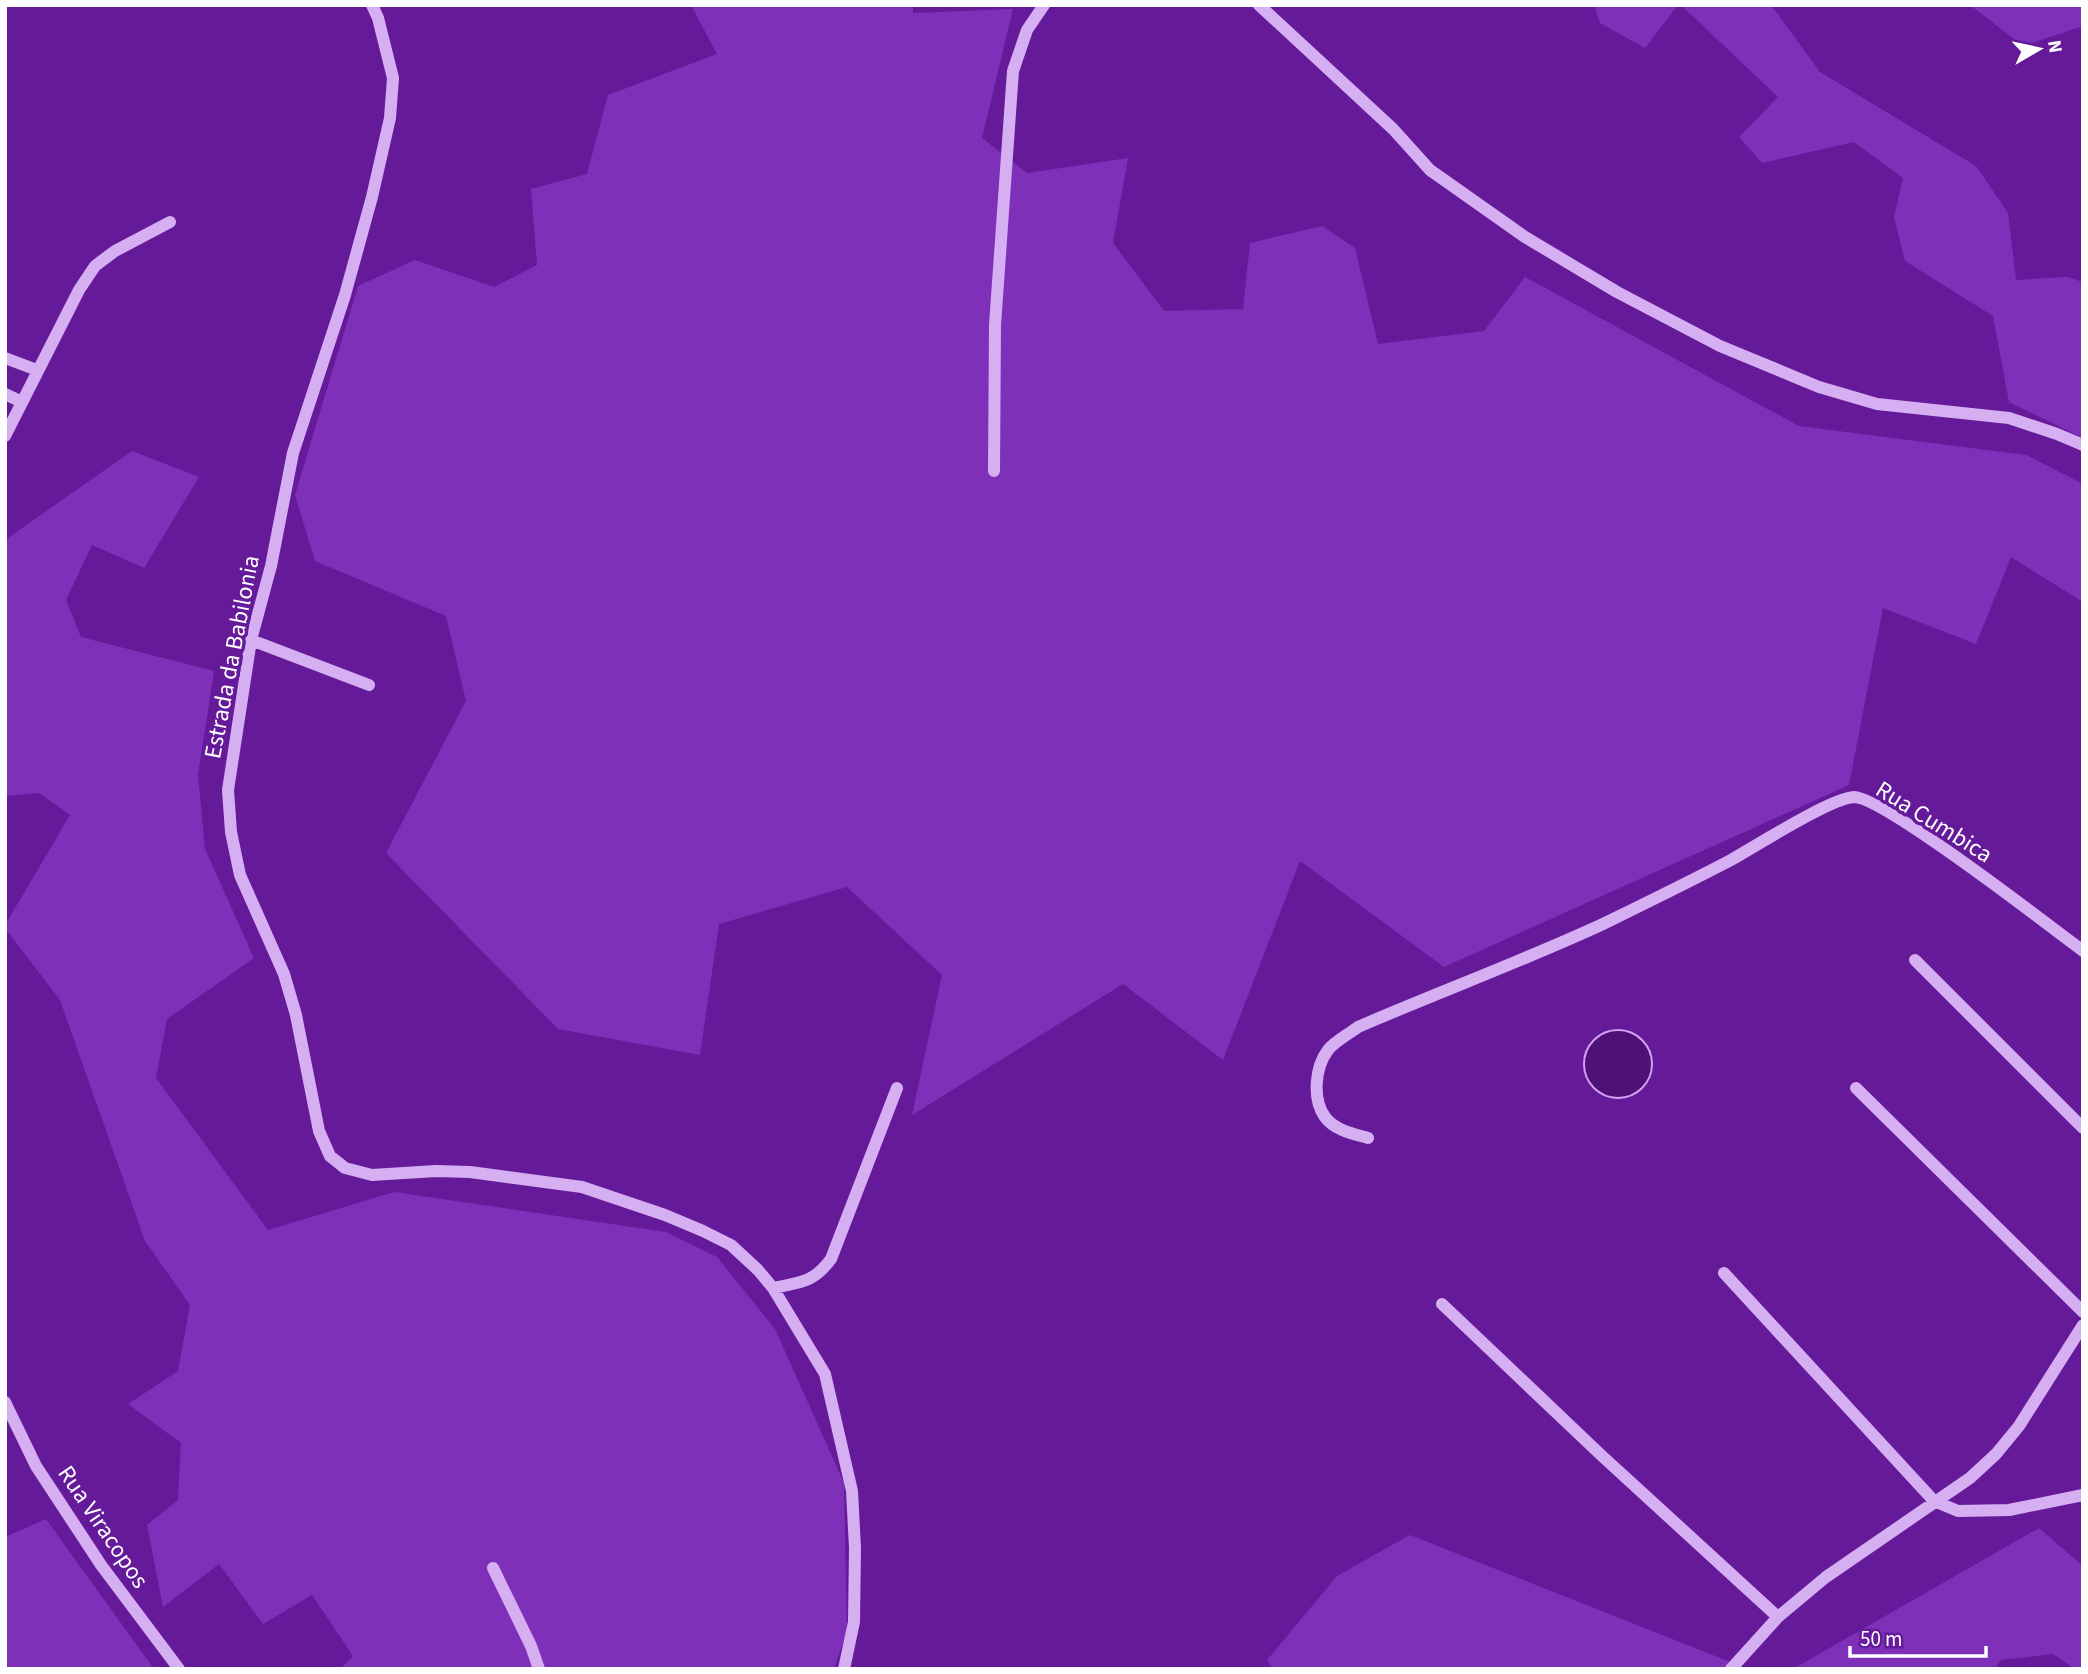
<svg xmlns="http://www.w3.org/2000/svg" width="2088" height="1674" font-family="'Source Sans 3',sans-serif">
<rect width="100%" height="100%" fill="#651a9a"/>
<path fill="#7f30b9" d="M691 5H913V13L1013 9 982 138 1027 173 1128 158 1113 243 1164 311 1243 309 1250 243 1322 226 1355 248 1378 344 1484 331 1525 277 1799 426 2026 455 2083 484V602L2011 557 1976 644 1883 608 1849 785 1444 967 1300 861 1223 1060 1123 984 912 1115 942 975 847 887 719 924 700 1055 558 1029 386 853 466 701 446 616 315 561 295 495 358 286 415 260 494 287 537 265 531 189 587 174 608 95 717 54Z
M1594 5H1678L1645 48 1600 23Z
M1681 5H1771L1820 72 1976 166 2008 213 2016 280 2067 277 2083 282V438L2009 402 1993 316 1905 261 1894 217 1903 178 1854 142 1762 163 1739 137 1778 97Z
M1970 5H2083V26L2023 46Z
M132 451 199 477 144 568 92 545 66 600 81 637 214 671 198 775 205 849 254 958 167 1019 156 1078 268 1230 394 1192 666 1232 717 1257 775 1329 844 1483 847 1631 834 1669H340L353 1656 312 1595 263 1624 219 1564 163 1607 147 1525 178 1500 181 1443 128 1404 178 1371 190 1305 145 1241 60 1000 5 928V925L70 815 39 793 5 796V540Z
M46 1519 154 1669H5V1537Z
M2039 1528 2083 1566V1669H2075L2053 1654 2001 1660 1994 1669H1793Z
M1410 1535 1748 1669H1273L1267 1660 1337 1576Z"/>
<path fill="#4e1177" stroke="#d0a2f3" stroke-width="2" d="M1584 1064a34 34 0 1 1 68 0a34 34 0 1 1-68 0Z"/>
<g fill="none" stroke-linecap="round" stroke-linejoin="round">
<path stroke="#d5aff1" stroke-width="12" d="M372 5 378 18 393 78 390 118 372 197 345 295 293 453 271 566 251 640 228 790 231 832 240 875 284 974 296 1015 319 1131 330 1156 345 1168 372 1175 436 1171 470 1172 582 1187 665 1215 703 1231 731 1245 758 1270 773 1288 825 1374 852 1491 855 1548 854 1622 844 1669
M1259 5 1393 129 1430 170 1525 237 1617 292 1720 346 1819 387 1877 404 2009 418 2057 434 2083 445
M5 358 37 370
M5 394 22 402
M5 436 79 290 95 266 115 251 170 222
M994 471 995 325 1013 71 1027 30 1044 5
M251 640 369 685
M1915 960 2083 1128
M1856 1088 2083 1312
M1368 1138C1354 1134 1334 1130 1325 1117 1312 1099 1315 1067 1328 1050 1335 1041 1349 1034 1358 1027 1439 992 1523 961 1603 924 1646 903 1689 882 1731 860 1756 846 1831 798 1854 797 1883 797 2050 926 2083 951
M1724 1273 1934 1501 1958 1511 2009 1510 2083 1495
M773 1288C801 1282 813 1283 831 1259L897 1088
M1442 1304 1601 1455 1778 1617
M5 1402 36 1466 101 1565 179 1669
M493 1568 531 1646 539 1669
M1731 1669 1778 1617 1826 1577 1970 1478 1996 1454 2019 1426 2083 1325"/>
</g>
<g text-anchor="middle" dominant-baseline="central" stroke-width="7" stroke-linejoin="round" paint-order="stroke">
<g font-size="24" fill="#fff" stroke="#651a9a">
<text transform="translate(232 657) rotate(-79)">Estrada da Babilonia</text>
<text transform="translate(1934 822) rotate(32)">Rua Cumbica</text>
<text transform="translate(103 1527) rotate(56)">Rua Viracopos</text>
</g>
</g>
<rect width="2088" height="1674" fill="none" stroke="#ffffff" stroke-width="14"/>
<g transform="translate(2039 49) rotate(81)" stroke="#651a9a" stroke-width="5" paint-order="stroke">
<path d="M0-5L12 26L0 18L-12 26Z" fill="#ffffff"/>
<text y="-10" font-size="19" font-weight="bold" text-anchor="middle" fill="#ffffff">N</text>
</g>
<path d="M1850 1646v10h136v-10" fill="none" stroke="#ffffff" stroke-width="3.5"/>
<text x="1860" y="1646" font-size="21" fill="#ffffff" stroke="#651a9a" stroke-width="5" paint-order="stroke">50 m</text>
</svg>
